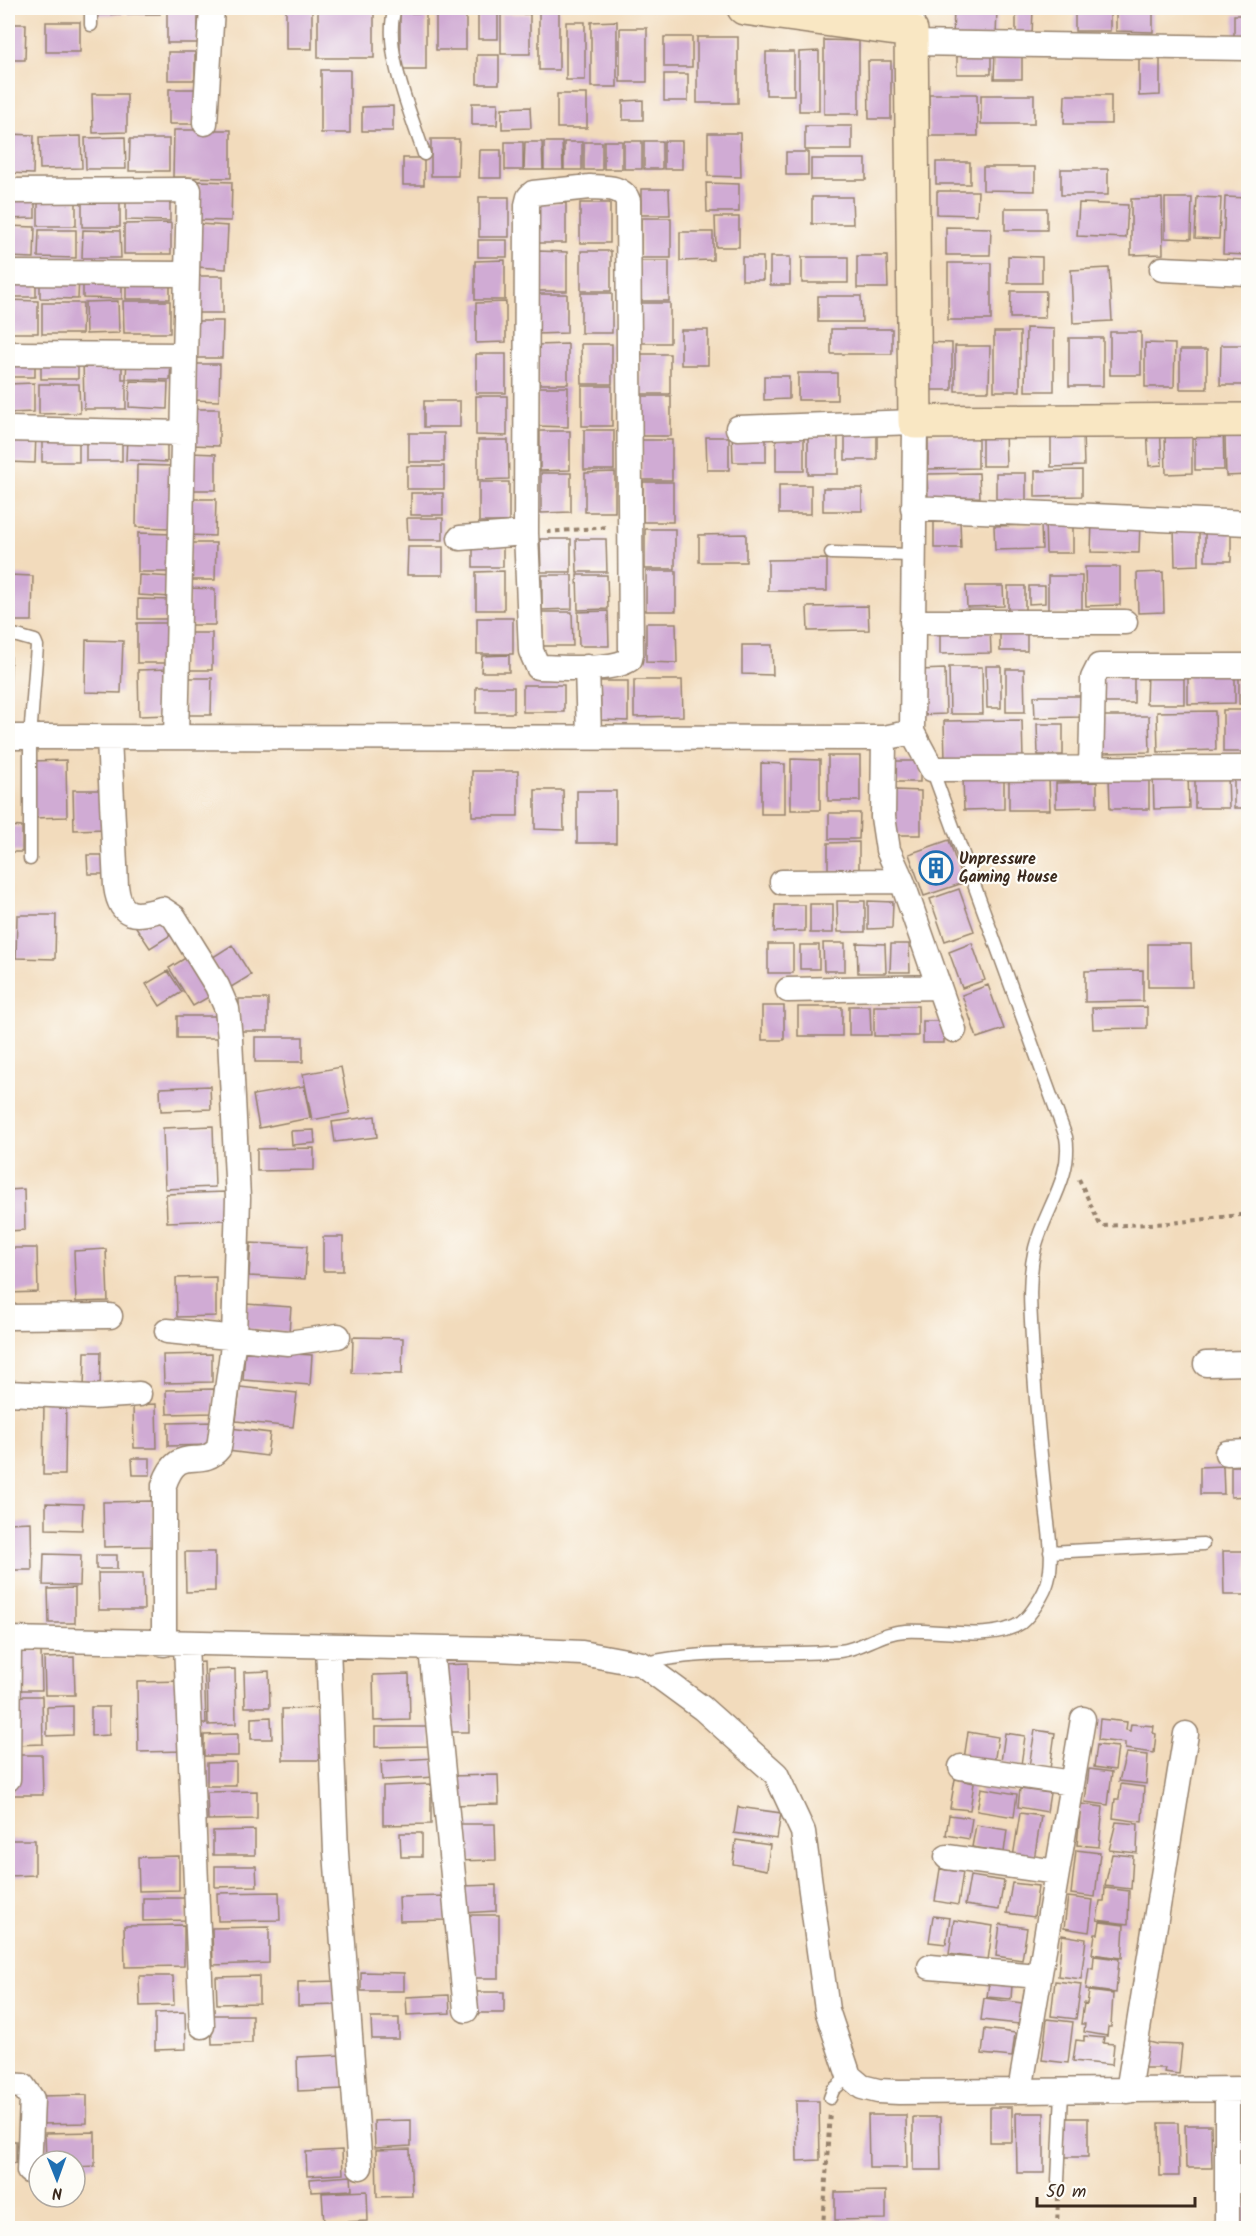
<svg xmlns="http://www.w3.org/2000/svg" width="1256" height="2236" font-family="Kalam,sans-serif">
<rect width="100%" height="100%" fill="#fdfcf7"/>
<filter id="ink" filterUnits="userSpaceOnUse"><feTurbulence type="fractalNoise" baseFrequency=".0167" numOctaves="2"/><feDisplacementMap in="SourceGraphic" scale="12" xChannelSelector="R" yChannelSelector="G"/><feConvolveMatrix kernelMatrix="1 2 1 2 8 2 1 2 1" color-interpolation-filters="sRGB"/></filter>
<filter id="wash" filterUnits="userSpaceOnUse"><feTurbulence type="fractalNoise" baseFrequency=".008" numOctaves="4" result="noise"/><feDisplacementMap in="SourceGraphic" scale="24" xChannelSelector="R" yChannelSelector="G"/><feGaussianBlur stdDeviation="1.35" result="paint"/><feColorMatrix in="noise" values="0 0 0 0 0 0 0 0 0 0 0 0 0 0 0 0 0 1.4 0 .05"/><feComposite in="paint" operator="in"/></filter>
<g filter="url(#wash)">
<rect width="100%" height="100%" fill="#f2dbbc"/>
<g id="blocks">
<path fill="#d0abd4" d="M95 8H124V14L95 15Z
M127 8H160V14H127Z
M167 8H198V43H167Z
M286 8H312V49H286Z
M318 8H374V58H318Z
M436 8H466V50H436Z
M539 8H559V70H539Z
M954 8H997L996 38H953Z
M1016 8H1033L1032 36H1016Z
M1075 8H1110V31H1075Z
M1116 8H1153V32L1116 31Z
M478 11H498V39H478Z
M400 13H426V70H400Z
M501 14H530V54H501Z
M1234 15H1248V41H1234Z
M617 21V87H591V22Z
M46 22H80V52H46Z
M566 22H585V80H566Z
M8 24H26L25 60H8Z
M620 28H647V82H620Z
M664 37H692V67H664Z
M697 37H738V103H697Z
M824 40 859 41V114H824Z
M957 48H991V74H957Z
M819 51V111H799V52Z
M995 51H1022V79H994Z
M168 52H195V80H168Z
M766 52H794V95H766Z
M477 55H499V84H477Z
M1139 59H1160V95L1139 96Z
M868 61H891V119H869Z
M321 70H350V133H321Z
M664 74H688V101H664Z
M169 89H197V124H169Z
M92 94H127V132L93 133Z
M557 94H587V128H557Z
M929 94H977L978 136H929Z
M981 95H1034V124H981Z
M1065 95H1111V124H1064Z
M643 100V120H623V101Z
M472 103H498L497 125H472Z
M393 106V131H362V107Z
M530 107 531 128 502 129V108Z
M805 126H852V150H805Z
M174 130H231V178L173 177Z
M708 133H740L741 177 708 176Z
M8 134 34 135 33 174 8 173Z
M81 136 82 168 40 169 39 137Z
M125 137 126 169H86L85 138Z
M130 139H169V171H129Z
M431 139H459L458 176H431Z
M604 141H622V169H604Z
M624 141H642V169H624Z
M644 141H662V169H644Z
M664 141H682V169H664Z
M505 142H523V170H505Z
M525 142H542L543 170H524Z
M544 142H562L563 170H544Z
M564 142H582V170H564Z
M584 142H602V170H584Z
M480 150H501V178H479Z
M786 152H808V175H786Z
M403 158H424V185H403Z
M811 159H866V180H811Z
M936 162H970V184H936Z
M983 167H1035V191L983 190Z
M1061 169H1108V195H1061Z
M199 181 232 182 231 221 198 220Z
M706 183 739 184V212H707Z
M641 189H669L670 215H641Z
M937 191H978L977 215 937 214Z
M126 192H170V221L126 220Z
M8 197H35V218L8 219Z
M479 197H509V237H479Z
M812 197H852L853 224H812Z
M1197 197 1221 198 1219 239 1195 238Z
M1225 197 1248 198V255L1223 254Z
M1162 198 1163 254 1131 255V199Z
M1165 198H1192L1191 239 1165 238Z
M38 199H76V226H38Z
M82 199H120V227H82Z
M536 203H566V243H536Z
M580 203H610V243H580Z
M1079 203 1128 205 1126 238 1077 236Z
M1005 208H1047V230H1005Z
M715 217H739V247H716Z
M641 218H671V258H641Z
M171 223V254H124V224Z
M199 224 228 226 226 269 197 267Z
M8 226 35 227 34 258 8 257Z
M946 227 991 228 990 255H946Z
M39 230H76V258L38 257Z
M83 230 120 231 121 258H82Z
M680 232H713V260L680 261Z
M478 240H507V257H478Z
M537 251 567 252V291H537Z
M581 251H611V291H581Z
M857 256H887L888 288H857Z
M1008 256 1042 257V283H1008Z
M742 257H763V280H742Z
M770 257H790V285H770Z
M802 257H848V283H802Z
M505 260V300H475V261Z
M639 261H669V301H639Z
M948 263H991V320H948Z
M1109 268 1112 321 1073 323 1071 270Z
M8 275 36 276V297H8Z
M40 275 79 276 78 299 40 298Z
M197 276H223V313H196Z
M83 277H122V299L83 298Z
M126 277 170 278V299H126Z
M1011 291H1046L1045 318H1010Z
M581 293H612V333H581Z
M537 294H567V333L537 334Z
M818 296H861L862 322H818Z
M8 300 38 301V333H8Z
M118 301 119 333 86 334 85 302Z
M123 301H170V333H124Z
M506 302V342L476 343V303Z
M42 303H83L82 334H42Z
M640 303H670V343H640Z
M196 321H223L222 358H196Z
M1026 328 1054 329V391H1025Z
M831 329H892V354H831Z
M681 330H708V365H681Z
M994 332H1020V391H994Z
M1110 332H1141V375H1110Z
M1069 338H1103V386H1069Z
M920 342 952 343V390H920Z
M1145 343 1175 344 1174 387H1145Z
M568 344V384H538L537 345Z
M581 344H612V384H582Z
M1221 345H1246V385H1220Z
M955 346H990L989 391H955Z
M1180 350H1207V389H1180Z
M476 354H506V393H476Z
M640 354H670V394H640Z
M8 356H35V377H8Z
M83 358H122V379H126V409H84Z
M127 358 171 359 170 380 126 379Z
M41 359H78V379H41Z
M193 364H220L219 401 193 400Z
M798 373H837V400H798Z
M764 376H789V399L764 400Z
M130 381 168 382 167 409 129 407Z
M34 383V412L8 413V384Z
M39 384H79L80 413 39 414Z
M582 386H612V426H582Z
M538 387H568V427L538 426Z
M476 396H507V436L476 435Z
M641 396H671V436H641Z
M424 401H460V427H424Z
M193 409H219V446L192 445Z
M1160 425 1162 465 1149 466 1147 426Z
M1195 427H1223L1224 470H1195Z
M584 430H614V470H584Z
M1005 430 1006 466H982V431Z
M8 431 36 432 35 463 8 462Z
M42 431H79V462H42Z
M540 431H570V470L540 471Z
M732 432H766V462H733Z
M776 432H804V471H776Z
M845 432H877V460H845Z
M1051 432H1083L1084 466 1051 467Z
M409 433H444V462H409Z
M978 434V468L928 469V435Z
M1192 434V473L1166 474 1165 435Z
M86 435H122V461H86Z
M127 436 167 437V462L126 460Z
M808 436H838V474H808Z
M1225 436H1248V475L1226 476Z
M706 437H729V470H707Z
M478 440H508L509 479 478 480Z
M642 440H672V480H642Z
M190 453 216 454V490H190Z
M137 465 171 466 170 528 136 527Z
M407 466H444V489H407Z
M1082 470V496L1035 497V471Z
M615 472V512H585V473Z
M541 473H571V512L541 513Z
M979 473 980 497 928 498 927 474Z
M996 473H1026V500L996 501Z
M479 482H509V522H479Z
M643 482H673V522H643Z
M779 485H811V514H779Z
M823 488H862V511H823Z
M411 493H443V515H411Z
M189 499H216L215 536 189 535Z
M407 518H443V540H408Z
M1073 520V553H1046L1045 521Z
M1092 520 1140 521 1139 553 1091 552Z
M960 521 961 548H934V522Z
M1041 525 1042 549 995 550 994 526Z
M1199 527V565L1175 566 1174 528Z
M1205 527H1231V561H1205Z
M645 529H675V569H645Z
M138 533 173 534V572H138Z
M746 534V562H699V535Z
M540 539H571V572H541Z
M576 539H606L607 572H577Z
M189 543H216L215 580H189Z
M473 545H503V567H473Z
M408 547H443V575H407Z
M827 559V591H768V560Z
M1085 567H1120V605L1086 606Z
M504 571V610H476V572Z
M646 571H676V611H646Z
M1163 572 1164 612 1138 613 1137 573Z
M8 575 33 576 32 621H8Z
M139 575 173 577 172 597 138 595Z
M542 575H572V609L542 610Z
M577 575H607L608 609 578 610Z
M1048 576H1082V613H1048Z
M966 586H1003L1004 606 967 607Z
M1008 586H1025V615H1008Z
M1029 586H1045V603L1029 604Z
M189 588 215 589V625H188Z
M138 599 172 600 171 619H138Z
M868 606 869 630 808 631 807 607Z
M608 611 609 646H579L578 612Z
M542 612H572L573 646H543Z
M477 618H513V654H477Z
M137 623H172V663H137Z
M646 623H676L677 663 646 662Z
M990 626 991 653 940 654V627Z
M1000 626H1027V651H1000Z
M186 633H212V670H185Z
M86 640 123 641 121 693 85 692Z
M742 645H772L773 675 742 674Z
M509 655V672H481L482 656Z
M8 657H11L10 698H8Z
M986 666H1001V708H987Z
M949 667H982L983 714H950Z
M169 669 170 715 139 716 138 670Z
M945 669 946 714 919 715V670Z
M1006 669H1024L1025 712H1006Z
M1235 672V703L1188 704V673Z
M1147 673H1184V704H1146Z
M1248 673V704H1239V674Z
M1134 677V703H1097L1096 678Z
M185 678H212L211 715H185Z
M634 680H682L683 716 634 717Z
M600 681H628V721L601 720Z
M523 685H564V712H523Z
M476 687H514V713H476Z
M1034 696H1080L1081 717 1035 718Z
M1223 710H1248V752H1223Z
M1215 711 1216 750 1158 752 1157 712Z
M1101 716H1149L1150 752 1101 753Z
M1022 720 1023 760 945 761 944 721Z
M1037 724H1063V755H1038Z
M828 756H860V801H828Z
M791 759 820 760V810H791Z
M66 760 67 817 33 818 32 761Z
M895 761H920V782H895Z
M761 763 785 764V814H761Z
M472 771H518V816H472Z
M1228 773 1229 808H1195V774Z
M1188 774 1189 808 1154 809 1153 775Z
M1234 774H1248V808H1234Z
M1109 775H1149V809H1110Z
M1009 776H1049L1050 810H1009Z
M963 777H1004V809L964 810Z
M1097 782V807L1056 808V783Z
M73 790H106V829L74 830Z
M535 790H563L564 830 535 829Z
M895 790 921 791V835H895Z
M577 791H616V843H577Z
M829 813H860L859 839H829Z
M8 826 22 827V852H8Z
M949 840 963 883 924 896 909 854Z
M859 842V872H828V843Z
M87 855H111V874H88Z
M959 889 974 931 945 941 930 899Z
M837 901H865V932H838Z
M868 901 893 902 892 928 868 929Z
M810 904H833V933H810Z
M775 905H805V931L774 932Z
M161 912 174 933 150 948 136 927Z
M17 915H56L55 959 16 958Z
M823 943H845V971H824Z
M857 943 885 944 886 973H858Z
M972 943 985 980 962 988 949 952Z
M768 944H793V973H768Z
M891 944H909L910 972H890Z
M1148 944H1191L1192 987H1148Z
M232 945 251 975 228 989 210 959Z
M800 945H819V969H800Z
M187 957 212 995 193 1006 169 968Z
M1143 970V1001L1085 1002V971Z
M168 971 182 992 160 1006 146 984Z
M988 985 1004 1029 977 1038 962 995Z
M239 999H268V1031H239Z
M762 1006H784V1040H762Z
M849 1006H870L871 1035H849Z
M874 1006H918V1036H874Z
M798 1007H842V1036H798Z
M1147 1007V1028L1093 1029 1092 1008Z
M177 1016H219V1038H177Z
M923 1021H944V1043H923Z
M255 1037H303V1062H255Z
M341 1067 350 1113 312 1120 303 1074Z
M210 1086 211 1109 161 1111 160 1088Z
M304 1086 310 1118 259 1128 253 1095Z
M375 1116 377 1137 335 1142 332 1122Z
M213 1126 215 1187 165 1189 163 1128Z
M314 1130 315 1143 292 1145 291 1131Z
M314 1148V1170L257 1171V1149Z
M24 1189 25 1230 8 1231V1190Z
M226 1192V1220L167 1222 166 1194Z
M323 1237H343V1271H323Z
M251 1243 307 1246 305 1279 249 1276Z
M8 1248H37L38 1292 8 1293Z
M106 1249 108 1301 76 1302 74 1251Z
M216 1277V1316L177 1317 176 1278Z
M246 1304 291 1307 289 1332 244 1329Z
M353 1337 403 1338 402 1374 352 1373Z
M245 1351 312 1355 310 1385 243 1380Z
M85 1352H101L100 1390H84Z
M212 1354V1382L164 1383 163 1355Z
M240 1387 297 1393 293 1427 236 1421Z
M214 1389V1413L167 1414 166 1390Z
M44 1400H66L65 1475H43Z
M156 1404 157 1448H134L133 1405Z
M214 1422V1445L168 1446V1423Z
M230 1428 270 1433 267 1456 228 1451Z
M132 1458H150V1475H133Z
M1223 1466 1224 1494H1200V1467Z
M1231 1466H1248V1496L1231 1497Z
M152 1501 153 1546 104 1547 103 1502Z
M46 1503 83 1504 82 1530 46 1529Z
M31 1522 32 1570H8V1523Z
M1223 1551H1248V1595H1224Z
M185 1552H215V1591L186 1592Z
M44 1554 81 1555 80 1586 43 1585Z
M96 1555H117V1569H96Z
M98 1573H143L144 1610H99Z
M75 1588V1623H49L48 1589Z
M12 1651H41L42 1690H13Z
M74 1657 75 1695H45L44 1658Z
M204 1662 206 1724H191L189 1663Z
M468 1664 469 1732H442L440 1665Z
M235 1669 236 1724 208 1725 207 1670Z
M269 1671 270 1707H245L244 1672Z
M409 1674 410 1720 374 1721 373 1675Z
M183 1681 185 1751 138 1752 137 1682Z
M12 1696H42L43 1744 13 1745Z
M73 1706V1735L47 1736V1707Z
M91 1707H109V1735L91 1736Z
M320 1708V1760H283L282 1709Z
M271 1717 272 1739H251V1718Z
M1100 1719 1127 1722 1126 1730 1130 1731 1131 1724 1154 1726 1153 1733 1156 1734 1154 1753 1125 1749V1743L1098 1740Z
M375 1727H431V1746L375 1747Z
M1035 1730 1055 1733 1050 1769 1029 1766Z
M968 1732 998 1737 994 1764 964 1759Z
M1005 1733 1025 1736 1021 1765 1001 1762Z
M238 1734V1756H204V1735Z
M1097 1745 1118 1747 1115 1770 1094 1767Z
M1126 1753 1148 1755 1146 1784 1119 1781Z
M12 1755H42L43 1795H13Z
M434 1758 435 1777 382 1780 381 1761Z
M236 1762V1786H207V1763Z
M1089 1769 1112 1772 1108 1805 1085 1802Z
M498 1775 499 1804 448 1805 447 1776Z
M955 1779 974 1783 970 1810 950 1808Z
M431 1784V1824L383 1825V1786Z
M1121 1784 1144 1787 1142 1822 1113 1818 1115 1799H1119Z
M981 1788 1017 1794 1014 1817 977 1811Z
M1020 1789 1050 1793 1047 1812 1018 1807Z
M257 1791V1819L208 1820 207 1792Z
M1081 1804 1103 1807 1099 1847 1077 1845Z
M738 1807 781 1813 777 1839 734 1833Z
M1020 1813 1041 1816 1034 1860 1013 1857Z
M949 1815 972 1818 969 1839 946 1835Z
M1116 1822 1138 1824 1137 1853 1109 1850Z
M454 1824H495L496 1860 454 1861Z
M976 1825 1007 1830 1004 1852 972 1847Z
M255 1830V1855H213V1831Z
M400 1833H422V1857H401Z
M9 1840H35V1875L9 1876Z
M736 1840 770 1845 767 1870 733 1864Z
M1076 1850 1100 1853 1095 1897 1071 1894Z
M1112 1854 1133 1856 1131 1889 1105 1886Z
M179 1856V1890L139 1891 138 1857Z
M215 1866H256L257 1886 215 1887Z
M940 1869 963 1872 958 1905 935 1901Z
M970 1876 1004 1881 999 1910 965 1905Z
M1012 1883 1038 1886 1034 1917 1007 1913Z
M496 1885V1911L463 1913 462 1886Z
M1105 1888 1129 1891 1128 1924 1097 1920 1100 1901H1104Z
M279 1892 280 1920 218 1921 217 1893Z
M448 1896V1920L400 1921 399 1897Z
M1068 1897 1093 1900 1089 1932 1064 1928Z
M143 1898H185L186 1920 143 1921Z
M468 1915H499V1978H468Z
M933 1916 950 1918 946 1944 929 1942Z
M954 1920 993 1926 988 1960 949 1954Z
M1100 1922 1124 1925 1122 1958 1092 1954 1095 1934H1098Z
M1000 1924 1027 1928 1022 1960 996 1956Z
M184 1925V1966L125 1967 124 1926Z
M269 1927V1963L213 1965 212 1928Z
M1062 1935 1086 1939 1081 1979 1058 1976Z
M1094 1956 1119 1959 1116 1993 1086 1989 1089 1968 1093 1969Z
M361 1972 404 1973V1991H361Z
M139 1976H173L174 2005 140 2006Z
M259 1976V2003L217 2004 216 1977Z
M340 1981V2005L298 2006V1982Z
M1055 1981 1081 1984 1076 2019 1051 2016Z
M989 1982 1012 1985 1011 1999 987 1997Z
M1089 1991 1113 1994 1111 2027H1108L1107 2036 1084 2032 1085 2024H1081L1084 2003 1087 2004Z
M471 1992H504V2013H472Z
M449 1995 450 2013 407 2015 406 1997Z
M984 1998 1022 2003 1019 2024 981 2020Z
M185 2012 186 2049 155 2050V2013Z
M211 2015H252V2043L212 2044Z
M371 2018H399V2039H372Z
M1047 2019 1073 2022 1068 2063 1042 2060Z
M985 2029 1015 2033 1012 2057 982 2054Z
M1084 2036 1104 2038 1103 2043 1114 2044 1112 2065 1073 2061 1076 2040 1084 2041Z
M1138 2039 1157 2044 1182 2045 1179 2074 1164 2072 1165 2068H1135Z
M342 2055 344 2089 298 2091 297 2057Z
M87 2095V2123L41 2124 40 2096Z
M1228 2098H1241V2130H1237H1248V2187L1229 2188Z
M796 2101H819L820 2160 797 2161Z
M1248 2106V2129L1242 2130V2107Z
M990 2107H1012V2142H990Z
M1016 2113H1044V2173H1017Z
M868 2115H906L907 2168H869Z
M913 2117H940L941 2170H913Z
M1063 2118H1088V2157H1063Z
M411 2120V2146L375 2148 374 2121Z
M1159 2123H1178L1179 2176H1160Z
M1185 2125H1211L1212 2168H1186Z
M95 2132V2166L75 2167V2161H46L45 2133Z
M8 2141H16V2163L8 2164Z
M410 2149 412 2196 377 2197 376 2150Z
M342 2150 343 2174 307 2176 306 2152Z
M351 2176 352 2190 311 2192 310 2179Z
M367 2191 368 2221 324 2223 322 2193Z
M886 2191V2219L835 2220V2192Z
M1248 2197V2225H1231V2198Z"/>
</g>
</g>
<g filter="url(#ink)">
<use href="#blocks" fill-opacity="0" stroke="#96826d" stroke-width="1.5"/>
<g fill="none" stroke-linecap="round" stroke-linejoin="round">
<g stroke="#96826d" stroke-width="15">
<path id="lane" d="M395 8C382 49 411 113 424 154
M91 25V8
M831 553 912 555
M14 635 35 641 37 646 30 738V859
M1050 1552 1203 1544
M642 1664C707 1648 774 1657 840 1651 862 1649 881 1632 905 1631 937 1629 993 1642 1021 1623 1031 1615 1045 1593 1048 1581 1055 1555 1047 1523 1045 1496 1040 1443 1034 1391 1032 1338 1030 1307 1028 1278 1035 1248 1045 1209 1073 1177 1066 1137L932 769
M830 2098 833 2090 849 2076
M1058 2181 1062 2092"/>
</g>
<g stroke="#96826d" stroke-width="27">
<path id="street" d="M911 31 912 8
M910 43 1248 48
M205 123 212 8
M590 187C604 188 623 186 628 201L631 654 630 659C612 672 560 667 538 667L531 651 526 533 527 205 529 197 533 193Z
M8 191 189 190 176 737
M1162 269 1248 273
M8 273 185 274
M8 354 183 355
M8 429 182 433
M913 508 1248 523
M460 538 526 533
M912 622H1125
M587 667 589 737
M912 732 932 769 1248 768
M8 737 884 738 912 732 915 422 738 428
M109 738 116 886C120 919 136 917 162 909L174 917 217 986 227 1009 230 1039 238 1198 234 1338 219 1448C200 1472 179 1441 164 1485V1644
M884 738 883 817 888 850 902 881 954 1030
M1091 768 1093 678 1099 666H1248
M782 882 902 881
M788 990 939 987
M8 1317 110 1316
M167 1331 288 1343 338 1336
M1206 1364 1248 1363
M8 1393 93 1397 139 1394
M1227 1453 1248 1452
M8 1639 497 1649 582 1653 642 1664 702 1708 776 1774 803 1832 827 2010 849 2076 862 2087 878 2091 899 2092 1248 2089
M186 1644 202 2026
M328 1646 336 1852 360 2167
M431 1648 466 2010
M961 1767 1072 1783
M8 1779 9 1639
M947 1857 1057 1872
M930 1967 1039 1976
M8 2085 23 2086 32 2099 29 2171
M1020 2091 1083 1719
M1128 2091 1186 1734
M1227 2228V2090"/>
</g>
<g stroke="#96826d" stroke-width="36">
<path id="secondary" d="M744 8 911 31 915 422 1248 420"/>
</g>
<path stroke="#96826d" stroke-width="4" stroke-dasharray="4.5 4.5" stroke-linecap="butt" d="M547 532 608 527
M1079 1179 1099 1223 1102 1226 1172 1223 1248 1214
M823 2228 830 2111
M1057 2228 1058 2197"/>
<use href="#lane" stroke="#fff" stroke-width="12"/>
<use href="#street" stroke="#fff" stroke-width="24"/>
<use href="#secondary" stroke="#f9e7c3" stroke-width="33"/>
</g>
</g>
<defs>
<g id="building-ring" transform="scale(1.725)"><circle r="9.5" fill="#fdfcf7" stroke="#1f6fb2" stroke-width="1.5"/><path d="M-4-6H4V6H1V3H-1V6H-4ZM-2.5-4.3h1.7v1.8h-1.7ZM.8-4.3h1.7v1.8H.8ZM-2.5-1h1.7V.8h-1.7ZM.8-1h1.7V.8H.8Z" fill="#1f6fb2"/></g>
</defs>
<g fill-rule="evenodd">
<use href="#building-ring" x="936" y="868"/>
</g>
<g text-anchor="middle" dominant-baseline="central" stroke-width="4.5" stroke-linejoin="round" paint-order="stroke">
<g font-size="16" font-weight="bold" fill="#3b2a1e" stroke="#fdfcf7" text-anchor="start">
<text x="959" y="859">Unpressure<tspan x="959" dy="18">Gaming House</tspan></text>
</g>
</g>
<rect width="1256" height="2236" fill="none" stroke="#fdfcf7" stroke-width="30"/>
<g transform="translate(57 2179) rotate(179)"><circle r="28" fill="#fdfcf7" stroke="#afa8a0" stroke-width="1.5"/>
<path d="M0-4.5L10 22L0 15L-10 22Z" fill="#1f6fb2"/>
<text y="-9" font-size="16" font-weight="bold" text-anchor="middle" fill="#3b2a1e">N</text>
</g>
<path d="M1037 2197v9h158v-9" fill="none" stroke="#3b2a1e" stroke-width="3"/>
<text x="1046" y="2197" font-size="18" fill="#3b2a1e" stroke="#fdfcf7" stroke-width="4.5" paint-order="stroke">50 m</text>
</svg>
